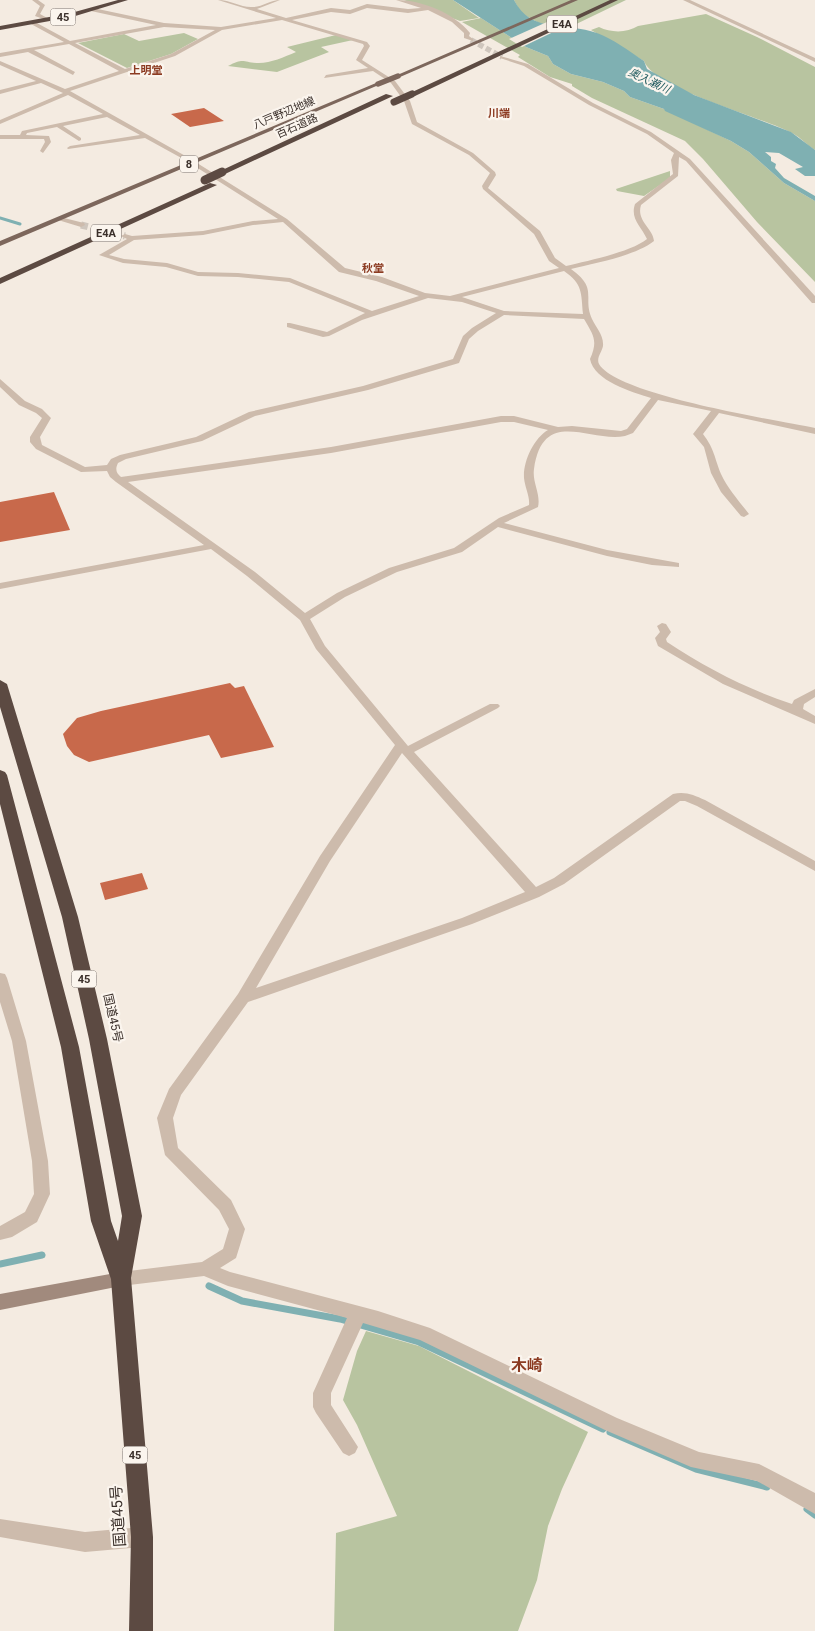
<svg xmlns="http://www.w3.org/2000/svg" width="815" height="1631" font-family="Roboto,'Noto Sans JP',sans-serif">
<rect width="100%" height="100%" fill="#f4ebe1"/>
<path fill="#b8c4a0" d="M404 0H453L479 18 460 21Z
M514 0H626L568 28 539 23 521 13Z
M706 14 757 37 815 67V150C805 144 803 139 792 133 763 117 655 90 644 61L591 30 599 27C611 33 627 33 638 26Z
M481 18 526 47 548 56 553 64 571 74 603 82 624 91 630 97 664 109 731 141 749 152 784 183 815 201V282L757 222 703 159 685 141 592 98 572 86V84L550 77 518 57 520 55 462 22Z
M184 33 198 39 171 54 127 68 78 43 124 34 139 41Z
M336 35 353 40 321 47 329 52 277 72 228 66C245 57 243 63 259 63 271 63 284 57 296 52L287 47Z
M670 171V178L644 196 617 191 616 189Z
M366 1331 419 1346 588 1432 562 1489 548 1526 537 1580 518 1631H334L336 1533 397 1516 357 1425 343 1400 357 1351Z"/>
<path fill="#7fb0b2" d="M453 0H514C531 34 566 22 597 33 613 39 629 51 644 61L647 69 694 95 791 132 815 150V176H805L795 169 803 167 779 153 765 152 771 157V161L776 164 775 168 784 178 815 196V201L784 183 749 152 731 141 665 111 664 109 630 97 624 91 603 82 571 74 553 64 548 56 526 47Z"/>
<path fill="#f4ebe1" d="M547 22 568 25 522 47 509 39Z"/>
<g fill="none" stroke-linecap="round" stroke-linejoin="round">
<path stroke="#7fb0b2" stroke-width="3" d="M0 218 20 224"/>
<path stroke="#7fb0b2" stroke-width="7" d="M0 1264 42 1255
M209 1286 242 1301 340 1319 419 1342 603 1429
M610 1432 696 1469 767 1487
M807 1509 815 1515"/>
</g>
<path fill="#c8694b" d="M204 108 224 121 190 127 171 114Z
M54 492 70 530 0 542V502Z
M230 683 235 688 244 686 274 747 221 758 209 735 89 762 74 755 67 746 63 734 77 718 101 711Z
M142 873 148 889 105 900 100 883Z"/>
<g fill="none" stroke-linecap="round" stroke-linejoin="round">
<path stroke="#cfc6bd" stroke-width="5.5" stroke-dasharray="5.5 3" stroke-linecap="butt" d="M471 40 502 57"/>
<path stroke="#cfc6bd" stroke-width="7" stroke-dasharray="7 4" stroke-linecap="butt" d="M81 225 125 236"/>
<path fill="#cdbbac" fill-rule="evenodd" d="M32 0H38L45 5 40 14 49 19V21L35 16 40 6Z
M218 0C230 0 240 7 251 7 261 8 270 0 280 0L257 9 286 18 331 8 350 10 367 4 408 9 421 8 396 0C422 0 454 13 470 33L469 36 473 39V41L464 38V33L452 22 428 10 408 13 367 8 350 14 331 12 292 20 367 42 370 46 362 60 395 81 410 101 417 122 473 153 495 172 496 175 488 188 540 231 555 258 566 266C587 261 631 252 647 239 641 226 630 219 635 204L673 174 671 160 674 153 647 134 589 105 524 66 500 58V56L528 64 593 103 651 132 690 159 815 296V303H812L686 161 679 157 678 176 641 205C636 221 653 228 654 241 635 256 595 263 571 269 599 289 582 297 592 319 596 328 604 335 603 346 602 352 596 358 599 364 617 395 775 420 815 428V434L719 413 703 434C715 450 714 457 721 474 728 489 739 501 749 514L744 517 741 516 721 492 711 473 704 447 693 434 711 411 658 400 633 433 625 436C590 443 543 406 534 469 532 482 541 494 538 507L504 523 607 550 679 563V567L652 565 607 556 498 527 462 552 397 572 345 597 310 619 325 646 408 746 490 704H498L500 706 498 708 414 752 536 887 554 878 673 794C685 791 694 795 705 800L815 861V871L697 806 685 801H680L564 884 539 897 472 924 248 1002 181 1095 173 1118 178 1148 231 1200 245 1229 236 1258 220 1268 230 1272 378 1311 430 1328 617 1418 699 1452 759 1464 815 1493V1514L757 1481 691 1467 605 1430 420 1340 363 1323 331 1393V1405L358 1447 355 1453 349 1456 343 1453 316 1413 313 1407V1393L347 1318 228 1286 204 1276 121 1286 115 1284 113 1279 115 1274 121 1272 202 1262 223 1249 229 1229 219 1210 165 1155 157 1118 169 1089 238 994 320 856 395 745 316 649 300 620 247 576 211 549 0 589V583L204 545 116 482 110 477 107 471 81 472 36 449 30 442V437L42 418 36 413 19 405 0 387V379L25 401 42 409 51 418 40 437 42 445 85 467 107 465 111 459 120 455 196 437 249 412 363 386 453 359 463 336 472 328 496 313 462 302 428 298 362 320 329 336 323 337 287 327V323H290L327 332 365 313 289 282 238 277 198 276 166 267 123 263 99 255 127 239 121 236 125 234 132 236 203 231 253 221 278 219 185 160 145 138 68 149 67 148 70 146 140 135 107 117 63 126 81 138V140L79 141 57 127 27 133 26 135 49 136 51 142 43 153 40 151 45 142 44 139H0V135H20L22 131 103 114 68 95 0 124V120L63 93 41 83 0 94V90L36 81 0 65V61L65 89 119 71 69 44 34 50 75 72 73 75 28 52 0 57V53L64 42 31 24V22H35L70 41 156 25 91 11 93 8 164 23 221 27 276 18ZM282 20 363 44 364 46 356 60 368 68 326 75 324 78 373 71 391 83 404 101 412 124 469 155 490 173 482 186 483 189 534 234 549 261 559 268 450 296 425 293 382 277 345 268 287 219 189 158 70 91 175 56 222 30ZM164 27 215 30 171 54 125 69 75 43ZM283 222 339 272 376 281 419 296 372 311 290 278 238 273 198 272 167 263 124 259 109 255 134 240 203 235 253 225ZM564 271C583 284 581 293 583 314L504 311 462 297ZM504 315 584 319C594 336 598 341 590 359 594 381 632 392 651 398L627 429 621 431 572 426 558 427 514 416H501L331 447 121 477C116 473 115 469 118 463L126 459 202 441 255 416 368 390 459 363 469 339 478 331ZM501 422H514L548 430C534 438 523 461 524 478 525 488 530 496 529 505L499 518 454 548 389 568 337 593 305 613 255 572 128 482 331 453ZM402 753 525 892 462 918 256 988 330 861Z
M683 0H690L815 58V62Z
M60 217 84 223 85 225 81 227 58 220V218Z
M662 623 666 624 671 632 666 639 667 642C706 668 747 689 792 704L794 700 815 689V697L804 704 803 709 815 716V724L723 684 658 646 655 638 660 632 657 626Z
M0 973 5 974 7 978 26 1041 48 1161 50 1194 37 1222 12 1237 0 1240V1226L25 1212 34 1194 32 1161 12 1041 0 1002Z
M0 1519 85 1532 142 1527 149 1530 152 1537 149 1544 142 1547 85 1552 0 1537Z"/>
<path fill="#a18a7d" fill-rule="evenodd" d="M121 1272 127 1274 129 1279 127 1284 121 1286 0 1310V1294Z"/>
<path fill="#7d675c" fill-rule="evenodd" d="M571 0H578L400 77 395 76Z
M376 83 381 84 0 246V241Z"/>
<path fill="#5c4a42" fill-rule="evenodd" d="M118 0H128L72 17 0 30V26L71 13Z
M610 0H618L415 96 408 94Z
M386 94 393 96 225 174 218 172Z
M210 183 217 185 0 284V278Z
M0 680 7 684 78 917 107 1039 142 1216 131 1278 153 1537V1631H129L131 1537 111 1279 91 1221 61 1047 0 804V770L5 772 7 775 79 1047 111 1221 118 1241 122 1216 89 1039 62 917 0 707Z"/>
<path stroke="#7d675c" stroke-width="5.5" d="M378 84 398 76"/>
<path stroke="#5c4a42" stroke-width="7" d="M394 102 412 94"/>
<path stroke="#5c4a42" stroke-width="9" d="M205 180 222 172"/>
</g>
<g text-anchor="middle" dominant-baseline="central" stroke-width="4.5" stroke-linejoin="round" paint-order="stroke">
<g fill="#fbf5ee" stroke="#756b66" stroke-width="1">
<rect x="50.5" y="8.5" width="25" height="17" rx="4"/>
<rect x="547" y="15.5" width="30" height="17" rx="4"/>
<rect x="180" y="155.5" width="18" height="17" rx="4"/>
<rect x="91" y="224.5" width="30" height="17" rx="4"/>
<rect x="71.5" y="970.5" width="25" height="17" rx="4"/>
<rect x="122.5" y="1446.5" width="25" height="17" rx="4"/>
</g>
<g font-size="11" font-weight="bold" fill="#3b302b">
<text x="63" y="17">45</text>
<text x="562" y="24">E4A</text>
<text x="189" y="164">8</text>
<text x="106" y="233">E4A</text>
<text x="84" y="979">45</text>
<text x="135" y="1455">45</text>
</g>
<g font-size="11" font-weight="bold" fill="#8c3b22" stroke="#fbf5ee">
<text x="146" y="70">上明堂</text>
<text x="499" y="113">川端</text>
<text x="373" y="268">秋堂</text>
</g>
<g font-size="11" font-style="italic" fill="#1f5a5e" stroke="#fbf5ee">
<text transform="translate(649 81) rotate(25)">奥入瀬川</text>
</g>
<g font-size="11" fill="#3b302b" stroke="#fbf5ee">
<text transform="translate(284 113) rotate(-23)">八戸野辺地線</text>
<text transform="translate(297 126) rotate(-24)">百石道路</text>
</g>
<g font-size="12" fill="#3b302b" stroke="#fbf5ee">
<text transform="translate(113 1018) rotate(77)">国道45号</text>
</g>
<g font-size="15" fill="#3b302b" stroke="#fbf5ee">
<text transform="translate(118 1516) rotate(-94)">国道45号</text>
</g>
<g font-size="16" font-weight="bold" fill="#8c3b22" stroke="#fbf5ee">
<text x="527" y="1365">木崎</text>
</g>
</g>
</svg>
